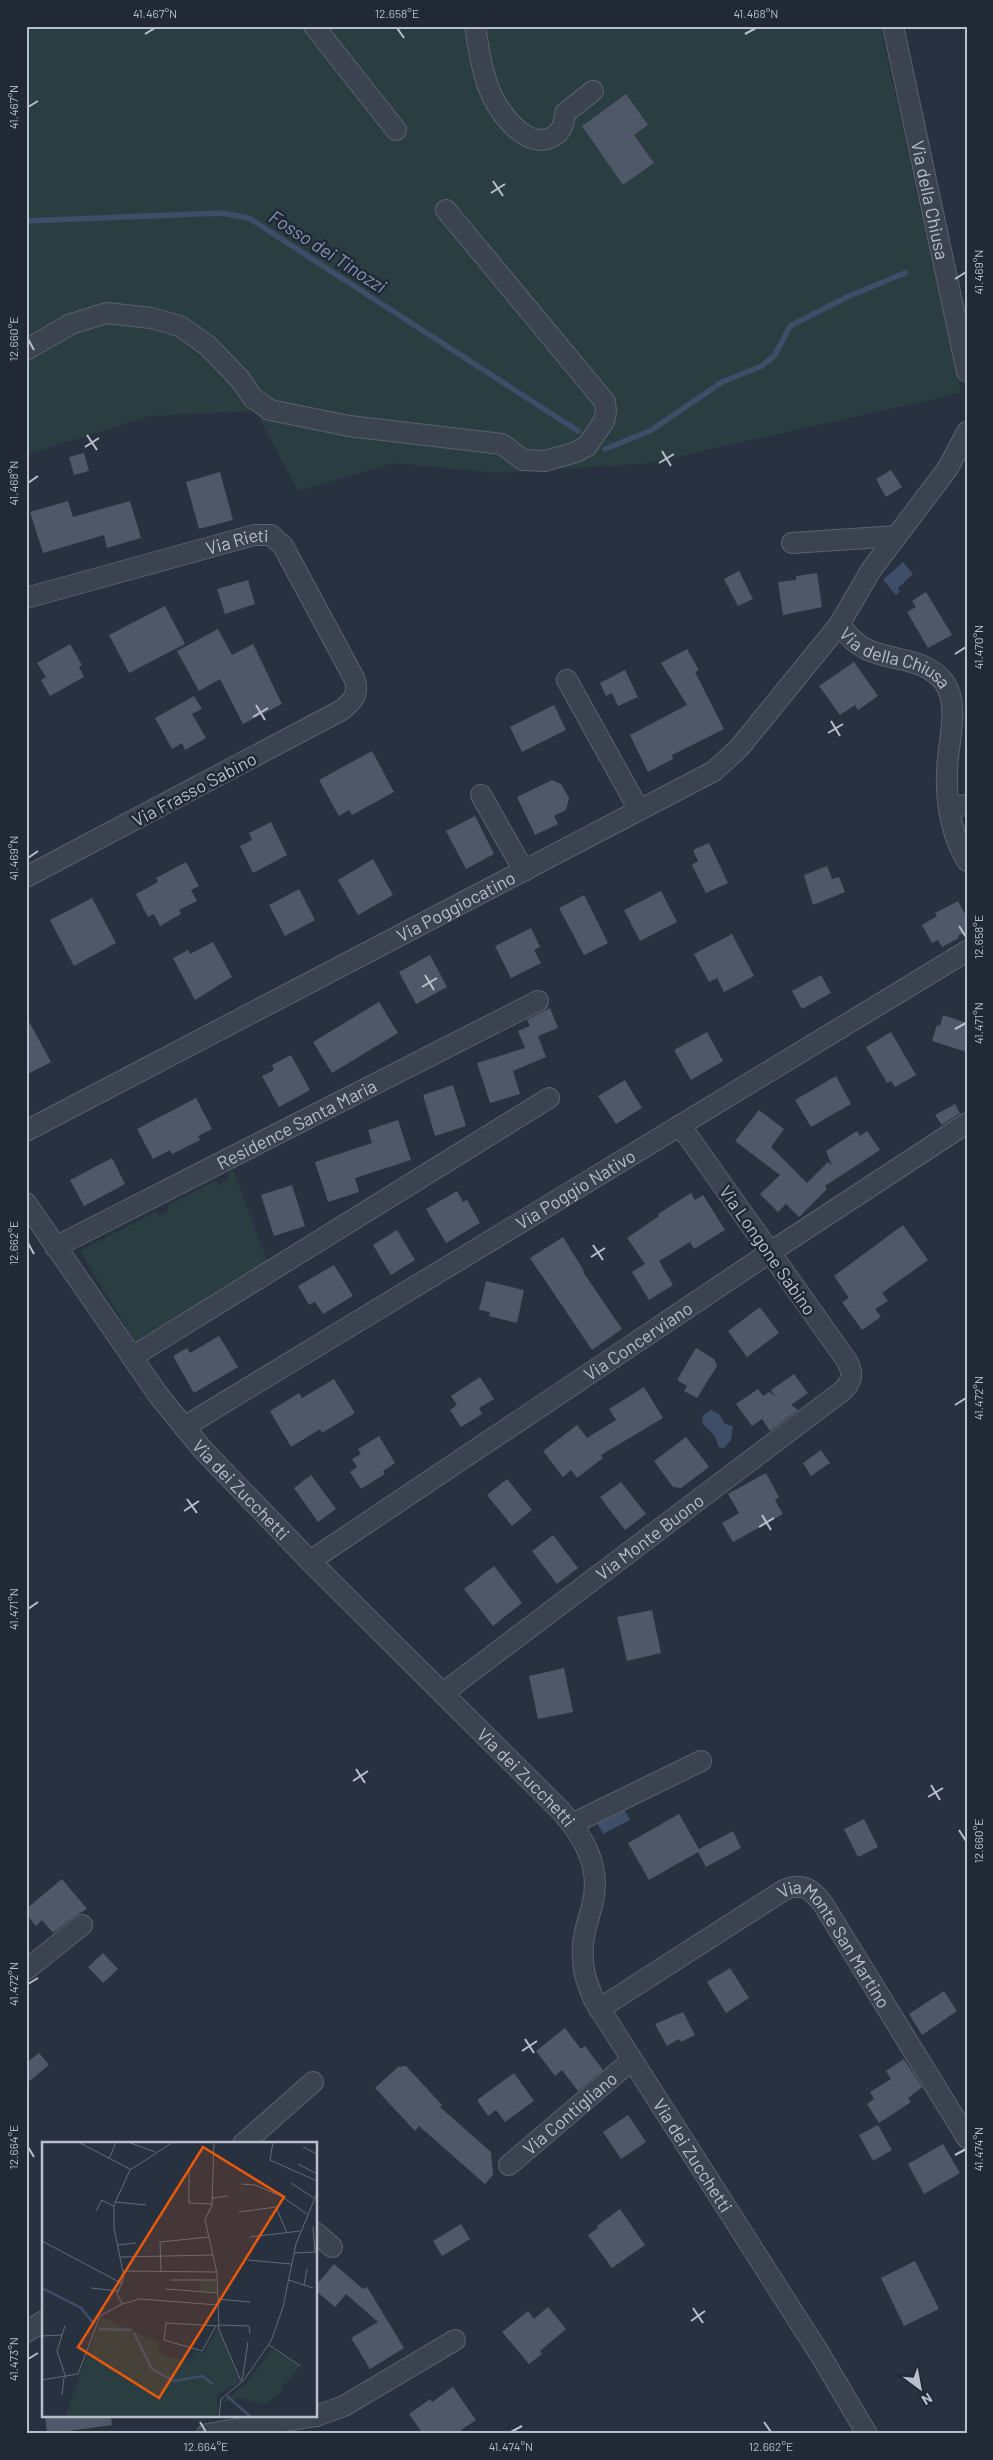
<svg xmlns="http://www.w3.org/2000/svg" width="993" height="2460" font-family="Barlow,sans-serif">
<rect width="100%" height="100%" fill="#283140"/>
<path fill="#2a3e41" d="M26 26H880L961 393 650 463 499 473 394 463 298 491 256 411 150 416 26 455Z
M233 1170 269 1266 138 1347 80 1251 155 1212 160 1216 167 1212 169 1205 215 1181 219 1185 227 1181 229 1172Z"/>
<path fill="#3f4e68" d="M903 562 913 574 898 588 900 591 896 595 883 580Z
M711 1410 719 1414 725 1424 733 1426 731 1440 724 1448 719 1447 714 1435 702 1423 703 1415Z
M624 1809 630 1820 603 1834 597 1823Z"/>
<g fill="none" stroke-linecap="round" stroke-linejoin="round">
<path stroke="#3f4e68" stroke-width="5.5" d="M26 221 222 213 249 218 578 431
M605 449 650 431 722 382 762 366 775 355 790 326 847 297 905 273"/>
</g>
<path fill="#4e5869" d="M626 94 648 125 634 135 654 163 623 185 582 126Z
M84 453 89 471 74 475 69 457Z
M891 470 902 487 886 497 876 479Z
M220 472 233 520 199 529 186 482Z
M68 501 73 517 130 501 141 538 107 548 104 535 43 553 30 512Z
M739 571 753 599 738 606 724 579Z
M817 573 822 607 783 615 778 582 796 580V576Z
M248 580 255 604 225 614 217 589Z
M926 592 952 635 928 648 907 612 916 607 912 601Z
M165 606 185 644 129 673 109 635Z
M218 629 232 655 253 644 282 704 243 724 220 679 199 691 177 651Z
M70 644 82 665 79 667 84 677 50 696 41 680 46 677 37 663Z
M687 649 699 670 695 672 724 729 672 755 673 759 648 772 630 735 687 705 661 663Z
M854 662 878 696 858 710 855 705 840 715 819 686Z
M625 670 638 697 618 706 612 693 606 696 600 683Z
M194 696 202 709 192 714 206 738 185 750 182 743 172 749 155 718Z
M554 705 566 730 522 752 510 727Z
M372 751 394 792 352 815 349 810 339 816 319 780Z
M552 780 561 784 569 798 566 810 554 816 558 824 535 835 517 797Z
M475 816 494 854 466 869 446 831Z
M271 822 287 855 253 873 240 846 252 840 249 833Z
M709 843 728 883 706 893 692 865 698 861 693 850Z
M373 859 393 895 358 915 338 880Z
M186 862 199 886 191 890 197 901 179 910 181 914 160 926 154 914 148 917 136 894 158 882 156 878Z
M827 866 832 879 839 877 845 892 813 905 804 875Z
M299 889 315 920 285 936 269 905Z
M661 891 677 922 640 941 624 910Z
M584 895 608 943 584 955 559 908Z
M92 898 116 943 74 966 50 920Z
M958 901 967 918V931L958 936 959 938 942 947 938 940 932 943 922 925 937 916 935 913Z
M531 928 540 947 534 950 541 963 511 978 495 946Z
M732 934 754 976 724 992 717 978 709 982 694 954Z
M213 942 232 977 195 1000 173 958 188 950 190 954Z
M430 955 447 987 416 1004 399 972Z
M821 975 831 993 802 1009 792 991Z
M379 1002 398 1033 332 1073 313 1042Z
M550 1008 558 1028 538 1036 546 1057 513 1071 520 1094 490 1103 477 1063 525 1048 518 1031 530 1026 527 1020Z
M943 1015 967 1023V1052L932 1041 937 1025 940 1026Z
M26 1016 51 1062 26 1075Z
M707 1032 723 1061 691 1080 674 1050Z
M891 1032 916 1075 895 1087 891 1081 887 1083 866 1047Z
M291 1055 310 1090 279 1107 262 1076 274 1070 272 1065Z
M836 1076 851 1104 811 1127 795 1100Z
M625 1080 642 1108 616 1124 598 1096Z
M453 1085 466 1126 435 1136 423 1095Z
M196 1098 212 1129 198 1136 200 1140 172 1154 170 1150 153 1159 137 1129Z
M955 1104 960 1113 942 1125 935 1115Z
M759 1110 784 1129 771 1147 807 1183 828 1162 832 1165 826 1151 857 1131 860 1136 867 1131 880 1150 825 1186 827 1189 799 1217 786 1204 778 1212 760 1194 780 1175 735 1141Z
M398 1120 411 1160 355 1178 359 1192 328 1202 315 1162 372 1143 368 1130Z
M112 1158 125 1184 84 1206 70 1180Z
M292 1185 305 1226 274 1236 261 1195Z
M457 1191 463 1202 467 1200 480 1223 446 1243 426 1209Z
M691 1193 695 1200 703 1195 725 1230 694 1249 690 1242 659 1261 673 1285 649 1300 632 1272 645 1264 627 1238 659 1216 658 1214Z
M903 1225 928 1260 882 1293 888 1301 875 1309 881 1317 862 1330 842 1302 849 1298 834 1276Z
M397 1230 415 1260 391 1275 373 1245Z
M563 1237 584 1271 583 1272 622 1329 592 1350 530 1258Z
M334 1265 353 1296 323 1314 315 1302 309 1305 298 1286Z
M486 1281 524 1290 517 1323 489 1316 490 1312 479 1310Z
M760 1307 779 1333 747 1357 728 1331Z
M219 1336 238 1367 194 1393 173 1356 187 1348 190 1353Z
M696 1348 714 1359 717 1366 697 1398 684 1391 687 1386 677 1380Z
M794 1374 808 1393 791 1405 798 1410 770 1431 762 1419 752 1426 736 1404 758 1389 763 1396 769 1392 775 1396 771 1390Z
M480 1377 494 1399 479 1408 482 1414 461 1427 450 1410 457 1405 451 1396Z
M334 1379 355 1413 322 1433 320 1429 291 1447 270 1411 299 1393 302 1398Z
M644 1387 663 1418 601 1455 603 1458 577 1478 571 1470 563 1477 543 1451 577 1425 587 1438 616 1420 609 1409Z
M379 1436 395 1463 383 1471 385 1474 361 1489 350 1472 357 1467 352 1459 361 1454 358 1449Z
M686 1437 709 1467 681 1488 673 1487 654 1461Z
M821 1450 830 1463 811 1476 803 1463Z
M766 1473 779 1497 775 1500 783 1514 733 1542 722 1523 739 1513 728 1494Z
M311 1475 336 1509 318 1522 294 1488Z
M507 1479 532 1510 512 1526 487 1495Z
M621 1482 646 1514 625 1530 600 1497Z
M553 1535 578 1568 557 1584 532 1551Z
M494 1566 522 1603 493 1626 464 1589Z
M652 1610 661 1653 627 1661 617 1617Z
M564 1668 573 1712 538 1719 529 1676Z
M679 1814 699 1849 733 1831 741 1848 706 1867 698 1852 649 1880 628 1843Z
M864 1819 878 1847 858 1857 844 1829Z
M62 1879 87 1909 75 1916 53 1933 42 1920 36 1926 26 1914V1909Z
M103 1953 118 1969 103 1983 88 1967Z
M730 1968 749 1998 726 2013 707 1982Z
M944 1991 957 2011 922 2035 909 2014Z
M683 2012 695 2035 681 2042 679 2039 667 2046 655 2024Z
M565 2028 581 2049 585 2046 603 2070 578 2091 562 2070 555 2076 536 2051Z
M39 2053 49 2065 26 2084V2063Z
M904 2059 922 2087 908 2098 911 2102 879 2123 867 2104 874 2099 870 2092 891 2079 886 2071Z
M406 2066 442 2105 440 2107 491 2152 493 2175 485 2184 419 2126 415 2131 375 2088 398 2067Z
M514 2073 534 2101 505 2122 496 2110 488 2116 477 2100Z
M628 2115 646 2142 621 2159 603 2132Z
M878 2125 892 2150 873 2161 859 2135Z
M943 2144 960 2173 924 2194 908 2164Z
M620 2209 645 2245 612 2268 588 2235 598 2228 597 2226Z
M461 2224 470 2239 442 2256 433 2241Z
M915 2261 939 2309 904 2326 881 2278Z
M334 2264 363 2289 367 2287 404 2348 370 2369 351 2338 378 2322 346 2294 335 2307 316 2291V2285Z
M548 2307 566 2329 540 2351 542 2354 529 2364 502 2332 528 2311 534 2319Z
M453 2387 476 2420 455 2434H423L409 2414 430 2399 432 2402Z
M45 2416H111L112 2425 47 2434Z"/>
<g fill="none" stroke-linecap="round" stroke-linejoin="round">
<g stroke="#5a616e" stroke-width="22">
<g id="minor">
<path d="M314 26 396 130"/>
<path d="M475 26C481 66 486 103 519 131 527 137 537 142 547 139 561 135 564 125 565 113L593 91"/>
<path id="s1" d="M893 26 967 372"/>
<path d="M26 350 71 324 107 313 151 318 180 326 208 346 240 379 253 398 270 410 349 426 502 444 523 460 545 461 576 452 587 446 604 421 606 411 605 402 446 210"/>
<path id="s2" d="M967 432 948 468 871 570 839 625C847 634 854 643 864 648 890 662 924 656 944 682 961 706 947 745 947 772 946 802 951 834 967 861"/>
<path d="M792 543 896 536"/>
<path id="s3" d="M26 598 254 535H271L283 546 354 678C360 693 353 702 340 711L26 877"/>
<path d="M567 680 639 810"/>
<path d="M481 795 524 871"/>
<path d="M949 807 967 805"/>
<path id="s4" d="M26 1131 714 771 739 748 839 625"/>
<path id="s5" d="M26 1203 159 1396 203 1450 310 1561 561 1811C585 1838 602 1869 592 1906 587 1924 581 1941 583 1959 583 1974 589 1987 594 2000L821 2356 867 2434"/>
<path id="s6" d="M55 1247 538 1001"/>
<path d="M132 1357 549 1098"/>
<path id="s7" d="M184 1427 967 951"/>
<path id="s8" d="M310 1561 769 1253 967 1123"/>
<path id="s9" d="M443 1693 841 1392C852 1383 854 1373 847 1361L680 1125"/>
<path d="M572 1824 701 1761"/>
<path d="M26 1970 82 1925"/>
<path id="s10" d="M599 2009 784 1890C802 1882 812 1889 823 1904L967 2138"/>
<path d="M243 2144 313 2082"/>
<path id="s11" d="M509 2165 632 2060"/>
<path d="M316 2233 332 2247"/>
<path d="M26 2332 44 2321"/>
<path d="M316 2416 344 2406 455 2340"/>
<path d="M207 2434 316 2416"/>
</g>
</g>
<use href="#minor" stroke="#3c4350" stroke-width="20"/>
</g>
<path fill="none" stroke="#b9bfca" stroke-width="2" d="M397 28 404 38M145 34 155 28M745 34 756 28M28 107 38 101M493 181 503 196M491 193 505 184M955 279 966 272M28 339 34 350M87 435 97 450M85 447 99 438M662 451 671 466M659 463 674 454M28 483 38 476M955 654 966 647M256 705 265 720M253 717 268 708M831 721 840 736M828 733 843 724M28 858 38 851M959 926 966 937M425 975 434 990M422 987 437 978M955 1029 966 1023M28 1243 34 1254M593 1245 603 1260M591 1257 605 1248M955 1405 966 1398M187 1499 197 1513M184 1511 199 1501M762 1515 771 1530M759 1527 774 1518M28 1609 38 1602M356 1769 365 1783M353 1781 368 1771M931 1785 940 1800M928 1797 943 1788M959 1830 966 1841M28 1984 38 1978M525 2039 534 2053M522 2051 537 2041M28 2147 34 2157M955 2155 966 2149M693 2308 703 2323M691 2321 705 2311M28 2359 38 2353M200 2422 206 2432M764 2422 771 2432M511 2432 522 2426"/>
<g text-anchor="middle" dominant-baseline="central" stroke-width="5" stroke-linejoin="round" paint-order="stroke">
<g font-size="18" fill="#b9bfca" stroke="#212836">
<text stroke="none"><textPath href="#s1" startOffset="178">Via della Chiusa</textPath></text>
<text stroke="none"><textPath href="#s3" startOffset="219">Via Rieti</textPath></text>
<text stroke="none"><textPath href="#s2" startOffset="299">Via della Chiusa</textPath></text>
<text transform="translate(194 789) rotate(-28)">Via Frasso Sabino</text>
<text stroke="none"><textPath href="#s4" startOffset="485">Via Poggiocatino</textPath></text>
<text stroke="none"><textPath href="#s6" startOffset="271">Residence Santa Maria</textPath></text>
<text stroke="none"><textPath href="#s7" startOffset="458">Via Poggio Nativo</textPath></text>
<text transform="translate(768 1250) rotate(55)">Via Longone Sabino</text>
<text stroke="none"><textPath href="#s8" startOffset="395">Via Concerviano</textPath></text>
<text stroke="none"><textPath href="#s5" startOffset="359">Via dei Zucchetti</textPath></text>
<text stroke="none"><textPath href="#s9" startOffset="259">Via Monte Buono</textPath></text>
<text stroke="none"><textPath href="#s5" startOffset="764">Via dei Zucchetti</textPath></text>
<text stroke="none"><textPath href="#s10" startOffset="300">Via Monte San Martino</textPath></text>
<text stroke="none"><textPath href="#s11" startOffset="80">Via Contigliano</textPath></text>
<text stroke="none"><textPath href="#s5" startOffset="1198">Via dei Zucchetti</textPath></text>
</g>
<g font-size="19" font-style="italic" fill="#8293b0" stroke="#212836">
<text transform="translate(328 251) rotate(33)">Fosso dei Tinozzi</text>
</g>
</g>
<g transform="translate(42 2142)">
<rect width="275" height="275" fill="#283140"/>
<path d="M159 139H174V150L157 149ZM59 175 117 201V209L126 214 147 220 153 209 162 211 176 186 198 240 186 247 183 243 185 247 175 253 176 275H23ZM230 207 258 225 241 244 239 251 221 263 199 256 179 261 204 242Z" fill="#2a3e41"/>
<path fill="none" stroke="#3f4e68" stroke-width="2.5" d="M0 146 39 166 52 182M57 187 90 188M92 191 110 227 132 239 160 234 171 242M185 254 209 275"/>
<path fill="none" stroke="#626a77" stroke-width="1" d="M36 0 88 27M86 0 113 10M172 0 170 63 163 78 175 131 177 188 199 239M231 0 228 18 275 39M261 5 275 12M67 17 74 0M256 22 275 32M147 27V61L170 62M249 41 272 56M199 42 213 43 239 54 265 72M170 56 186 54M73 60 104 63M54 69 60 58 71 64M197 70 234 65 245 91M271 85 273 110M208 95 258 89M0 99 81 142M76 103 94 101M252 111 274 110M78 115 171 113M206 118 249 122M81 129 174 130M119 129 118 100 167 95M128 138H175M247 138 271 146M262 143 265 127M49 146 76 149M124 147 176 151M176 157 208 160M80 162 98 157 176 163M177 183 207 184 208 192M23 184 15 209 24 236M174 184 160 209 122 198 124 181 177 184M0 194 20 193M227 203 258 224M0 238 36 232 58 174 80 162 75 152 82 135 72 86V63L88 28 131 0M200 239 206 200M20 253 22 236M177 275 179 257 202 238 229 199 241 165 254 102 275 51"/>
<path fill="#e8590c" fill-opacity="0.15" stroke="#e8590c" stroke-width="2.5" d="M161 5 242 55 117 256 36 205Z"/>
<rect width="275" height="275" fill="none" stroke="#b9bfca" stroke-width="2.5"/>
</g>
<rect width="993" height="2460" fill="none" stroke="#212836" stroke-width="55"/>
<g transform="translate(920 2388) rotate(148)" stroke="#212836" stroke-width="4" paint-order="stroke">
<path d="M0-4L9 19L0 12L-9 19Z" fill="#b9bfca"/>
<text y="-8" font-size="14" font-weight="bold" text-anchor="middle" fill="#b9bfca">N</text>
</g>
<rect x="28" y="28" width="938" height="2404" fill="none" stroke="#b9bfca" stroke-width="2"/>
<g font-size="12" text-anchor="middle" fill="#b9bfca">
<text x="155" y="18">41.467°N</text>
<text x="397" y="18">12.658°E</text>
<text x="756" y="18">41.468°N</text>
<text transform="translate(14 107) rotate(-90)" y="4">41.467°N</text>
<text transform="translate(979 272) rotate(-90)" y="4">41.469°N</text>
<text transform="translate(14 339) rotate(-90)" y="4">12.660°E</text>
<text transform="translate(14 483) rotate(-90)" y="4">41.468°N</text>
<text transform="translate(979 647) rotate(-90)" y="4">41.470°N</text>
<text transform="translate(14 858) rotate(-90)" y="4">41.469°N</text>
<text transform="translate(979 937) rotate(-90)" y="4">12.658°E</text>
<text transform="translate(979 1023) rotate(-90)" y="4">41.471°N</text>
<text transform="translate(14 1243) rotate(-90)" y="4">12.662°E</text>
<text transform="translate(979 1398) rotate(-90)" y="4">41.472°N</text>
<text transform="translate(14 1609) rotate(-90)" y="4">41.471°N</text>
<text transform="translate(979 1841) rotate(-90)" y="4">12.660°E</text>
<text transform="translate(14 1984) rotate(-90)" y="4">41.472°N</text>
<text transform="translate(14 2147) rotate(-90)" y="4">12.664°E</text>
<text transform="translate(979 2149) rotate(-90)" y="4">41.474°N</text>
<text transform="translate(14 2359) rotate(-90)" y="4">41.473°N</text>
<text x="206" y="2451">12.664°E</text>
<text x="511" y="2451">41.474°N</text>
<text x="771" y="2451">12.662°E</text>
</g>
</svg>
